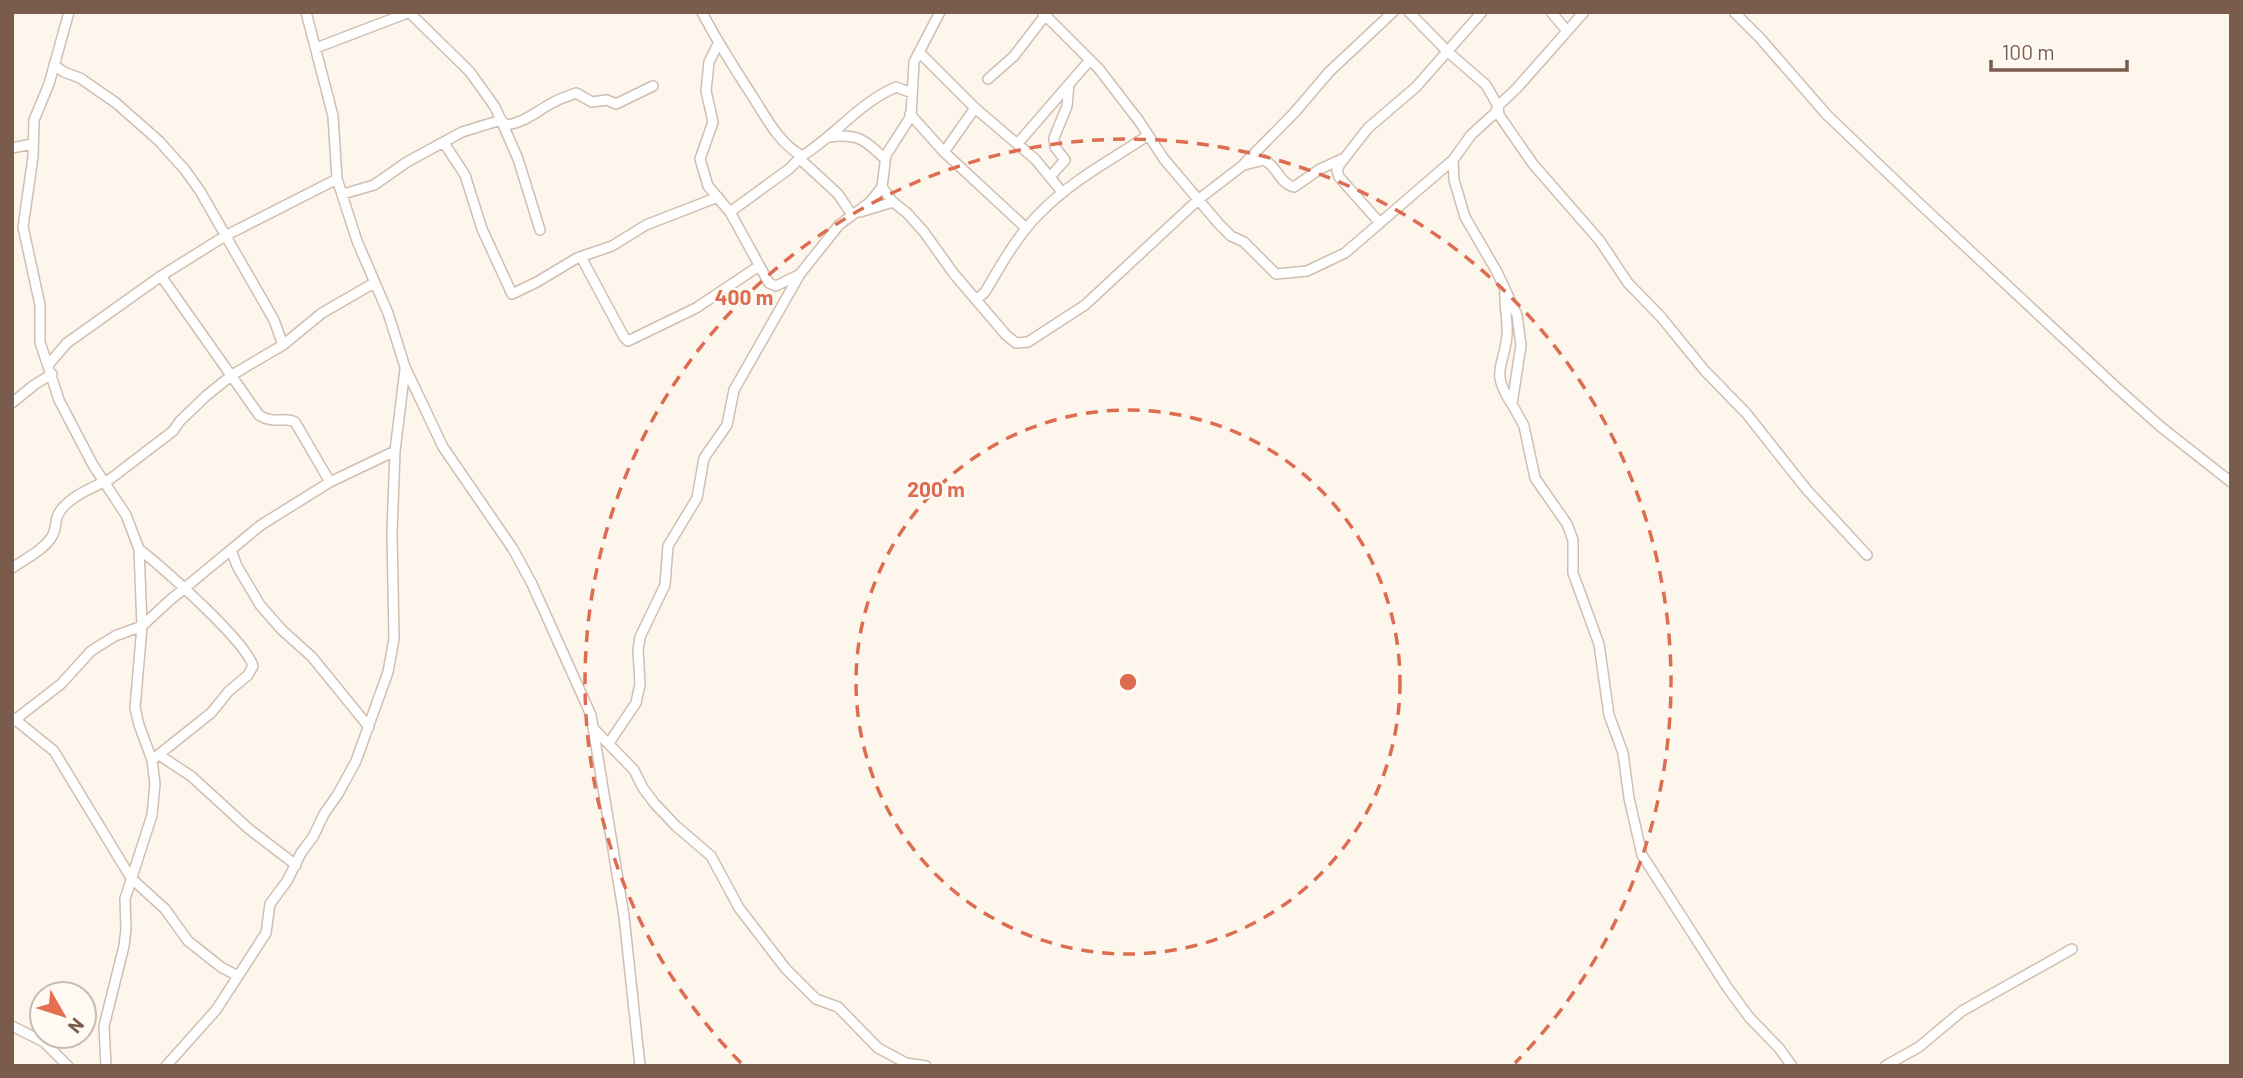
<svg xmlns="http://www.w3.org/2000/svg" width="2243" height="1078" font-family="Barlow,sans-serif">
<rect width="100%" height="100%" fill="#fdf6ec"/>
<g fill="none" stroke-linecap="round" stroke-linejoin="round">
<g stroke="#d1beb0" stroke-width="12">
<path id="street" d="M69 12 49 84 34 120 33 157 23 227 40 305V342L59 400 93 465 126 515 139 549 142 626 135 708 139 725 152 760 155 784 152 815 125 899 126 929 124 946 104 1026 106 1066
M306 12 333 116 337 179 357 241 388 313 405 367 443 447 513 549 532 584 591 715 624 916 640 1066
M702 12C717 42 735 69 753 97 767 119 779 143 802 156 836 135 859 103 896 87L912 93
M1042 12 1099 69 1139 121 1164 159 1219 224 1231 236 1244 242 1276 274 1307 271 1345 253 1453 160
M1409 12 1448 52 1486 85 1498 106 1495 113 1471 135 1453 160 1454 180 1465 217 1497 272 1517 315 1521 345 1512 404 1524 426 1535 478 1567 524 1573 540V573L1599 644 1609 715 1623 753 1629 798 1642 855 1727 987 1749 1017 1779 1048 1792 1066
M1551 12 1567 31
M1584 12 1517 88 1498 106 1499 115 1533 164 1600 241 1628 283 1661 317 1705 371 1746 413 1807 490 1867 555
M1734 12 1760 38 1827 115 1920 204 2116 387 2161 427 2231 482
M410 13 470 72 495 107 501 120 506 125C525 123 538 110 554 102 561 98 569 96 576 93L592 102 607 100 616 104 653 86
M718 44 709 62 706 91 713 122 700 159 708 186 730 212 769 283 776 286 800 274
M316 48 410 12
M919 52 975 108 1035 159 1062 192
M54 65 64 72 80 78 116 103 159 141 185 170 200 191 274 320 283 345
M988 79 1014 56 1047 13
M910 114 944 152 1026 228
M829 137C858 133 865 140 885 159
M444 143 465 175 482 229 512 294 537 282 577 258 612 246 646 225 718 197
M1018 143 1090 60
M12 148 32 144
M944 152 975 108
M800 159 838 194 852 215
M1244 165 1264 160C1278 167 1279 183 1294 187L1320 169 1342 159
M1050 177 1065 160 1055 147 1054 138 1067 106 1069 84
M882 187 893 202 907 213 924 232 954 274 1006 335 1016 343 1028 342 1085 305 1199 199 1242 166 1295 112 1329 72 1393 12
M343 194 374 185 407 162 462 132 501 120 518 159 540 230
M730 212 789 169 802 156
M860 212 893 202
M1380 223 1339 177 1337 170 1340 164 1368 128 1416 87 1482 12
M581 257 624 337 628 341 696 308 759 266
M161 276 259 415C274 425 283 416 295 422L330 482
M1505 290C1504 306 1508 320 1507 335 1504 368 1490 370 1511 403
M976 300 985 292C1001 265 1018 234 1041 212 1071 181 1111 160 1147 136
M48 365 67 343 161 276 225 236 337 179
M12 403 34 385 52 374
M105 483 173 431 180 421 206 396 232 375 283 345 322 313 374 283
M139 549C163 568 245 640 253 666L248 675 229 691 211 713 152 760
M231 550 237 566 260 605 282 630 312 657 369 727
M12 568C25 559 42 551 51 538 56 531 55 525 57 517 63 500 89 489 104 482
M12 717 54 751 131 878 165 909 188 941 221 967 236 975
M12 722 61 684 91 651 115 636 142 626 169 601 261 525 330 482 395 451
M593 728 634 770 643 788 655 804 676 826 711 856 739 908 786 969 816 999 838 1007 878 1048 906 1063 926 1066
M609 743 636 703 640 684 638 650 640 637 665 585 668 546 697 498 704 458 727 425 734 390 800 274 839 225 870 202 882 187 886 155 911 116 914 62 940 12
M159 755 191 776 249 829 296 865
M12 1026 44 1042 68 1066
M166 1066 216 1010 266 933 270 904 287 881 301 853 313 837 324 814 338 794 356 761 388 672 394 639 392 533 395 451 405 369
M1885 1066 1919 1047 1962 1011 2072 949"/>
</g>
<use href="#street" stroke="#fff" stroke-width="9"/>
</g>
<g fill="none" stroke="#dc6d51" stroke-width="3.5" stroke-dasharray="12 9">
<circle cx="1128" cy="682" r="272"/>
<path d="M741 1063A543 543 0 1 1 1515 1063"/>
</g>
<circle cx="1128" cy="682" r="10" fill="#dc6d51" stroke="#fffaf3" stroke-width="3.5"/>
<g font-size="21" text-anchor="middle" font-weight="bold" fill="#dc6d51" stroke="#fffaf3" stroke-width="5" stroke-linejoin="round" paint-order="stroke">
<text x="744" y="305">400 m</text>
<text x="936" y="497">200 m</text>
</g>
<rect width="2243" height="1078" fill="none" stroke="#7a5c4d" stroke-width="28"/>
<g transform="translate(63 1015) rotate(129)"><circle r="33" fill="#fffaf3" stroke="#cabbb1" stroke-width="2"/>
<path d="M0-5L12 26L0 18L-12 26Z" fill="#e76f51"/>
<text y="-10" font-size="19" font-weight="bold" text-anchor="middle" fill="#7a5c4d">N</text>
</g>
<path d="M1991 60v10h136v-10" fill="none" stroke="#7a5c4d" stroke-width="3.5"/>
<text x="2002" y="60" font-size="21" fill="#7a5c4d" stroke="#fffaf3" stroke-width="5" paint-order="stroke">100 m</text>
</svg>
